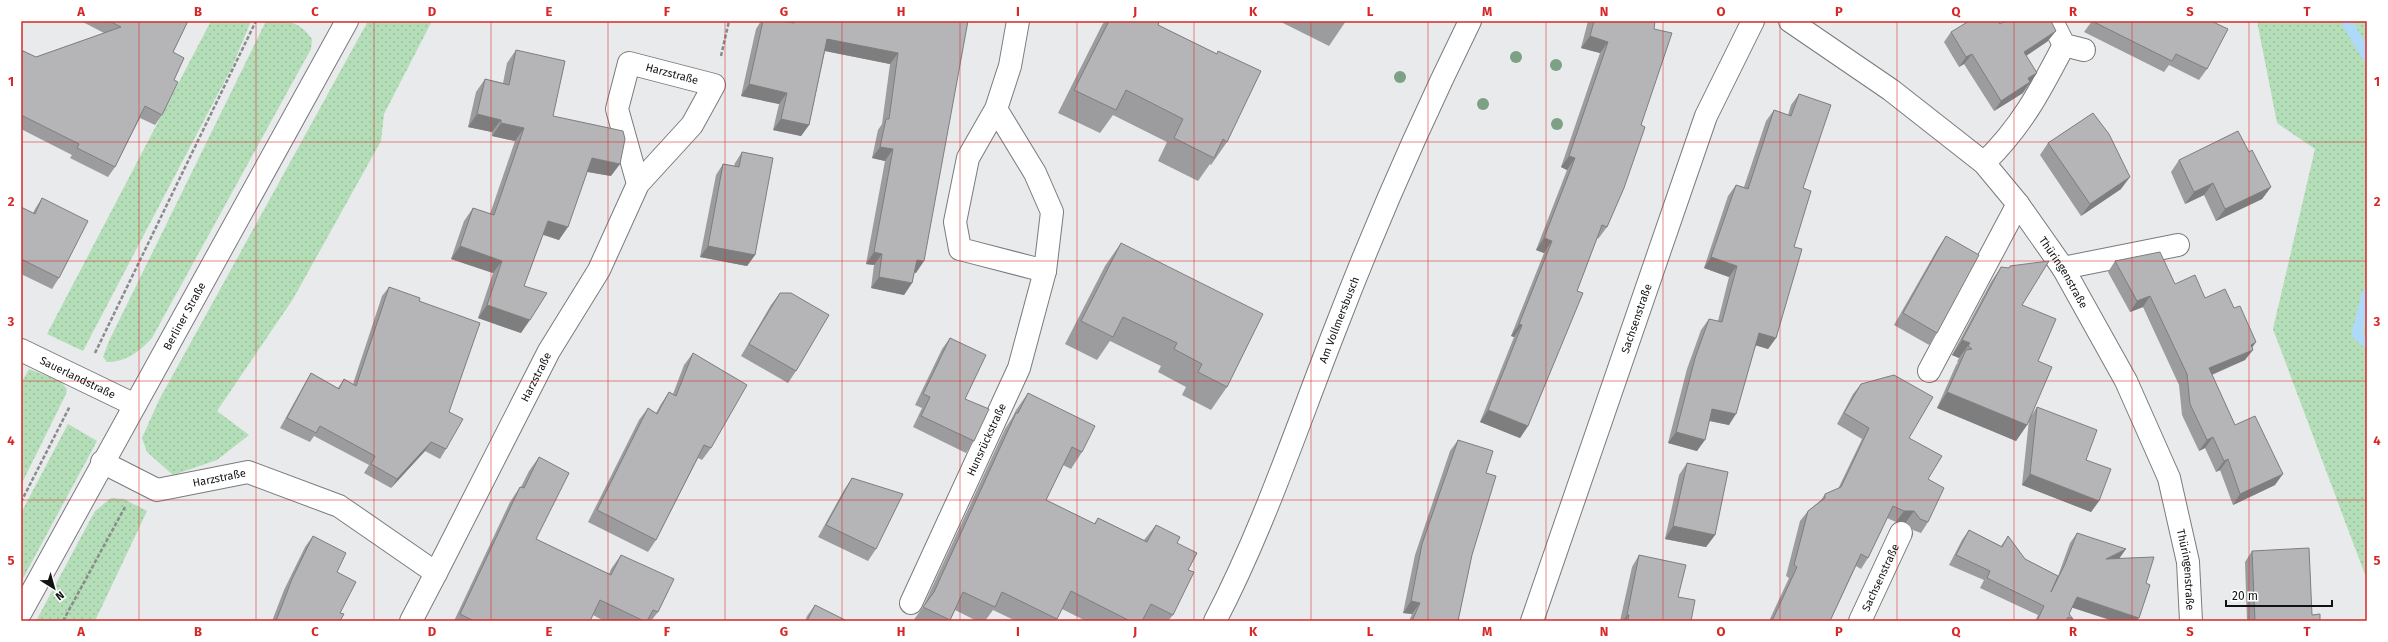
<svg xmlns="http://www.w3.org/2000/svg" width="2388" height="642" font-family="'Fira Sans',sans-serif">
<defs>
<pattern id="grass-dots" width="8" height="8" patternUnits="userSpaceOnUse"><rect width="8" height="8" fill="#b4deb8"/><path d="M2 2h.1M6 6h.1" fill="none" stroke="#9abd9d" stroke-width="1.8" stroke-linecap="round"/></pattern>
</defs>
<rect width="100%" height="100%" fill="#e8eaec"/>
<path fill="url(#grass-dots)" d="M211 21H251L232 67 83 351 47 334Z
M266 21C288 21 298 20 312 39L311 49 152 338C139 352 126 362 107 362L103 357 109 341Z
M368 21H432L384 114 381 141 293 299 217 411 249 435 217 460 173 475 147 452 142 438 159 400Z
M2257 21H2367V580L2273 329 2315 149 2277 123Z
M29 369 60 381 67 389 66 394 21 485V383Z
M68 424 97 441 21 582V513Z
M111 498 124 499 147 511 95 621H36L95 511Z"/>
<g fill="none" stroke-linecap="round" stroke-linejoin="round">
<path stroke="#aed9f9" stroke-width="11" d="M2346 21 2367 56
M2367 294 2357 334 2367 343"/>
<g stroke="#797b7d" stroke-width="24">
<g id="minor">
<path id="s1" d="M1790 21 1891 90 1984 163 2018 204 2063 268 2126 381 2169 478 2188 562 2191 621"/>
<path d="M2052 21 2064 45 2084 50"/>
<path d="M996 109 1035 173 1052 212 1045 271 960 249 955 222 968 158 996 109 1010 66 1018 21"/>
<path d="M1984 163C2022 126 2040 91 2064 45"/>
<path d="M2063 268 2178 245"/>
<path id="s2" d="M21 350 135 405"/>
<path d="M1929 371 2018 204"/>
<path id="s3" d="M102 462 157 490 248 472 339 506 436 573 411 621"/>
<path id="s4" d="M436 573 549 351 599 270 638 184 692 125 714 85 629 63 617 109 638 184"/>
<path id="s5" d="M911 603 1019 368 1045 271"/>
<path id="s6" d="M21 612 347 21"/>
<path id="s7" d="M1215 621C1264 527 1297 426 1336 327 1376 223 1421 121 1470 21"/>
<path id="s8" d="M1532 621 1706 116 1753 21"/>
<path id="s9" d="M1860 621 1901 533"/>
</g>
</g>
<path stroke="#898b8c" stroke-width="2.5" stroke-dasharray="4 2" stroke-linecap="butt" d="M721 56 729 21
M95 353 256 21
M21 502 70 406
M63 621 125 507"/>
<use href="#minor" stroke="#fff" stroke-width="22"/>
</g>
<g fill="#7ca185">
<circle cx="1516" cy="57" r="6"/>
<circle cx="1556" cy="65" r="6"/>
<circle cx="1400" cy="77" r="6"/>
<circle cx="1483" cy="104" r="6"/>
<circle cx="1557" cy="124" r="6"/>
</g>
<path fill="#9c9b9d" d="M81 21H188L173 52 174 80 162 115 155 125 140 118 115 167 108 177 70 158 72 155 21 129V50L36 57 104 33Z
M761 21H781L789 23V21H968L916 273 914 272 912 283 904 295 871 288 874 265 866 264 885 161 872 158 878 130 882 124 890 64 825 51 809 125 801 136 773 130 779 104 741 96 756 29Z
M1105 21H1157L1158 25 1217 54 1218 51 1227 142 1211 165 1210 164 1198 181 1158 161 1167 142 1113 115 1100 133 1058 113 1102 25Z
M1279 21H1346L1329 46Z
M1588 21H1655L1607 227 1598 239 1597 238 1577 291 1528 426 1520 438 1480 422 1514 337 1511 336 1544 253 1536 250 1567 170 1561 167 1600 53 1581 48Z
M2092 21H2211L2207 69 2199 80 2169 65 2164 72 2084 32Z
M2000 24 2048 41 2026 56 2023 93 1994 111 1964 64 1959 67 1944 42 1951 32Z
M516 50 553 116 611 176 587 172 559 240 543 235 524 286 521 333 478 318 493 273 451 259 464 221 473 208 490 214 515 141 492 136V132L468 127 476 92 485 79 503 83 507 63Z
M1799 94 1803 188 1794 247 1776 338 1768 349 1756 345 1729 425 1710 421 1697 451 1668 443 1687 369 1701 330 1709 319 1718 321 1729 277 1704 268 1728 196 1736 185 1744 187 1766 121 1774 110 1788 115 1791 105Z
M2048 143 2121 189 2081 216 2040 155Z
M742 152 755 255 747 266 700 257 716 175 723 164 734 166 735 163Z
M2249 152 2271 187 2262 199 2216 221 2204 195 2185 204 2171 172 2179 160Z
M42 198 59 278 52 289 21 274V207L33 213 35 209Z
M1946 236 1937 333 1929 345 1894 325 1938 248Z
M1121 243 1227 387 1211 410 1182 395 1186 387 1158 372 1161 366 1110 341 1097 360 1065 344 1105 266Z
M2115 261 2175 284 2205 298 2252 348 2245 360 2212 375 2235 425 2275 485 2233 505 2220 470 2216 472 2205 448 2199 451 2182 415 2179 385 2143 307 2130 312 2108 272Z
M2001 267 2022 305 2038 361 2031 416 2037 407 2086 460 2099 501 2091 512 2022 485 2029 420 2027 425 2016 441 1937 408 1956 365 1958 362H1957L1959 358 1952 355 1991 282Z
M389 287 419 301 449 412 446 449 440 459 425 451 391 488 364 473 369 465 314 436 310 442 280 428 305 383 311 373 338 388 344 379 353 384 382 296Z
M780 293 796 371 788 383 741 356 771 305Z
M950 338 974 441 966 453 913 427 922 408 915 405 942 349Z
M693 353 711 448 702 460 698 458 656 540 648 552 588 522 639 420 648 408 656 413 661 404 669 392 673 394 684 365Z
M1861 384 1909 438 1928 479V522L1921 533 1913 530 1906 522H1896L1887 518 1868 558 1861 569 1856 566 1830 621H1769L1789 578 1786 576 1800 521 1808 511 1821 500 1825 494 1838 489 1862 439 1837 424 1853 394Z
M1028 393 1082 452 1071 469 1063 465 1046 500 1094 524 1098 518 1144 540 1156 525 1177 543 1188 570 1173 615 1168 621H1086L1062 609 1056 621H1016L993 610 985 621H977L955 610 950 621H913L923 607 1005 429 1012 418 1016 410Z
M1458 440 1486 473 1472 555 1458 621H1409L1412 614 1403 613 1415 555 1450 451Z
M539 457 536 539 609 574 611 569 621 555 658 612 651 621H604L593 615 590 621H454L510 502 520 487H521L529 471Z
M1687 463 1715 535 1706 547 1665 539 1679 475Z
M852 478 876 549 868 561 818 537 844 490Z
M1969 530 2001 546 2008 536 2025 559 2058 576 2070 543 2077 533 2072 608 2069 614 2073 619 2071 621H2035L2038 615 1980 588 1984 580 1949 565 1962 540Z
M313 536 337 572 340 613V621H272L284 590 305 547Z
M2252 551 2312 615 2320 621H2247L2245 562Z
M1639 555 1678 597 1691 621H1620L1632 567Z
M815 605 847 621H805L807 616Z"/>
<path fill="#7f7e7f" d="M2056 31 2048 41 2017 62 2024 52Z
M1590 36 1608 42 1600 53 1581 48Z
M827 39 898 53 890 64 820 50Z
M1972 54 1964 64 1959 67 1966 57Z
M2037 73 2023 93 1994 111 2001 101 2028 78Z
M749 84 787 93 779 104 741 96Z
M477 114 501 120 492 132 468 127Z
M781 119 809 125 801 136 773 130Z
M501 123 524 128 515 141 492 136Z
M880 147 893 149 885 161 872 158Z
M1569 156 1575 158 1567 170 1561 167Z
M592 158 620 164 611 176 583 171Z
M2130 177 2121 189 2081 216 2090 204Z
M2213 183 2204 195 2185 204 2194 192Z
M2271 187 2262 199 2216 221 2225 209Z
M548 221 568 227 559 240 539 233Z
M1544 238 1552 241 1544 253 1536 250Z
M460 246 502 261 493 273 451 259Z
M708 246 755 255 747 266 700 257Z
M874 252 882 254 874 265 866 264Z
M1711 257 1737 266 1729 277 1704 268Z
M917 260 924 261 916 273 909 271Z
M879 277 912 283 904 295 871 288Z
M2150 296 2143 307 2130 312 2137 301Z
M487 305 530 320 521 333 478 318Z
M1519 324 1522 325 1514 337 1511 336Z
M1759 333 1776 338 1768 349 1751 344Z
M1962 340 1970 343 1959 358 1952 355Z
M2256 342 2250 351 2253 350 2245 360 2201 379 2209 368Z
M1947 392 2027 425 2016 441 1937 408Z
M1712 409 1736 414 1729 425 1705 420Z
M1488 410 1528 426 1520 438 1480 422Z
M1676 432 1705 440 1697 451 1668 443Z
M2213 437 2205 448 2199 451 2207 440Z
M431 442 425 451 391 488 397 479Z
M2228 459 2220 470 2216 472 2224 461Z
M2030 474 2099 501 2091 512 2022 485Z
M2283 474 2275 485 2233 505 2240 494Z
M1904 511H1914L1906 522H1896Z
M1673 526 1715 535 1706 547 1665 539Z
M2126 549 2119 559H2106Z
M2077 597 2139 618 2137 621H2113L2070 607Z
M1411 601 1420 603 1412 614 1403 613Z
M1627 615H1629L1625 621H1623Z"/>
<path fill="#b5b4b6" stroke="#7f7e7f" d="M109 21H188L173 52 184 58 174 80 178 82 162 115 145 106 115 167 77 148 79 144 21 115V50L36 57 121 27Z
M763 21H781L794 23V21H968L924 261 917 260 912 283 879 277 882 254 874 252 893 149 880 147 886 119H889L898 53 827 39 809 125 781 119 787 93 749 84Z
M1109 21H1157L1159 22 1158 25 1217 54 1218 51 1261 71 1227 142 1223 139 1214 158 1174 138 1183 119 1126 90 1116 110 1074 90Z
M1594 21H1655L1654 29 1672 33 1641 125 1645 127 1624 188 1607 227 1602 225 1577 291 1583 293 1528 426 1488 410 1522 325 1519 324 1552 241 1544 238 1575 158 1569 156 1608 42 1590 36Z
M1969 21H1998L2000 24 2005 21H2051L2056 31 2024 52 2037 73 2028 78 2030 82 2001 101 1972 54 1966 57 1951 32Z
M2092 21H2211L2228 29 2207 69 2176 54 2172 61Z
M516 50 565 61 553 116 623 131 625 139 620 164 592 158 568 227 548 221 524 286 547 293 530 320 487 305 502 261 460 246 473 208 494 215 524 128 501 123V120L477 114 485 79 509 85Z
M1799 94 1831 105 1803 188 1811 191 1794 247 1802 249 1776 338 1759 333 1736 414 1712 409 1705 440 1676 432 1695 358 1709 319 1722 322 1737 266 1711 257 1736 185 1748 189 1774 110 1791 116Z
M2093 113 2109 134 2130 177 2090 204 2048 143Z
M2238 131 2249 152 2252 150 2271 187 2225 209 2213 183 2194 192 2179 160Z
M742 152 773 158 755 255 708 246 723 164 739 167Z
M42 198 88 221 59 278 21 259V207L35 214Z
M1946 236 1979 255 1937 333 1903 313Z
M1121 243 1263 314 1227 387 1198 372 1202 364 1174 349 1177 343 1123 317 1113 337 1081 321Z
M2160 252 2175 284 2195 275 2205 298 2225 289 2234 308 2240 306 2256 342 2251 345 2253 350 2209 368 2235 425 2255 416 2283 474 2240 494 2228 459 2224 461 2213 437 2207 440 2190 404 2187 374 2150 296 2137 301 2115 261Z
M2049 261 2022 305 2056 319 2038 361 2052 367 2027 425 1947 392 1966 350 1972 349 1968 346 1970 343 1962 340 2001 267 2009 268 2010 266Z
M389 287 420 298 419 301 480 323 449 412 463 419 446 449 431 442 397 479 371 464 375 456 320 426 316 433 287 418 311 373 339 389 344 379 356 386Z
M780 293H791L829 315 796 371 749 344Z
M950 338 986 355 965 399 989 409 974 441 921 416 930 397 923 394Z
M693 353 747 385 711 448 704 445 656 540 597 510 648 408 657 414 669 392 676 396Z
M1894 375 1933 397 1909 438 1942 456 1928 479 1944 488 1928 522 1920 519 1914 511H1904L1893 506 1868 558 1861 554 1830 621H1772L1797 567 1794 565 1808 511 1825 498V494L1841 487 1869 428 1844 413 1861 384Z
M1028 393 1095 426 1082 452 1072 447 1046 500 1095 524 1098 518 1147 542 1156 525 1180 537 1177 543 1197 553 1188 570 1194 572 1173 615 1151 604 1142 621H1130L1071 591 1057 619 1002 592 995 607 963 592 950 620 923 607 934 592 1016 413H1018Z
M2037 407 2097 430 2086 460 2111 469 2099 501 2030 474Z
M1458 440 1493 451 1486 473 1496 476 1472 555 1458 621H1412L1420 603 1411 601 1422 544Z
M539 457 569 473 536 539 611 575 621 555 674 579 658 612 653 610 647 621H644L600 600 590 621H474L460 614 520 487 524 488Z
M1687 463 1728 472 1715 535 1673 526Z
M852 478 903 494 876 549 826 525Z
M1969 530 2002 547 2008 536 2025 559 2058 576 2051 592 2065 564 2077 533 2126 549 2106 559 2154 557 2146 583 2150 585 2139 618 2077 597 2069 614 2073 619 2068 617 2066 621H2037L2044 606 1987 578 1990 571 1956 555Z
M313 536 346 553 337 572 356 582 340 613 344 614 340 621H276L292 579Z
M2309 548 2312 615 2320 614V621H2255L2252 551Z
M1639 555 1686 565 1678 597 1695 600 1691 621H1628L1629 615H1627Z
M815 605 847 621H807Z"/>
<path fill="none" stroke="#d62828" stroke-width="1" stroke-opacity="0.55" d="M139 21V621M256 21V621M374 21V621M491 21V621M608 21V621M725 21V621M842 21V621M960 21V621M1077 21V621M1194 21V621M1311 21V621M1428 21V621M1546 21V621M1663 21V621M1780 21V621M1897 21V621M2014 21V621M2132 21V621M2249 21V621M21 142H2367M21 261H2367M21 381H2367M21 500H2367"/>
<g text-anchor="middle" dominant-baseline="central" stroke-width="4" stroke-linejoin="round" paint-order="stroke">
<g font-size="11" fill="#111212" stroke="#fff">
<text transform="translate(672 74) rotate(15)">Harzstraße</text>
<text stroke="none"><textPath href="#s1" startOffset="376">Thüringenstraße</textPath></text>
<text stroke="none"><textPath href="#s6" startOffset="338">Berliner Straße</textPath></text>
<text stroke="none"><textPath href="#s8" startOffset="320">Sachsenstraße</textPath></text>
<text stroke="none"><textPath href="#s7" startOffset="326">Am Vollmersbusch</textPath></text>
<text stroke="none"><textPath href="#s2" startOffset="63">Sauerlandstraße</textPath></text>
<text stroke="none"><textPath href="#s4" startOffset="220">Harzstraße</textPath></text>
<text stroke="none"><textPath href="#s5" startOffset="180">Hunsrückstraße</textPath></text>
<text stroke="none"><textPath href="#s3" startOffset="125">Harzstraße</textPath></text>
<text stroke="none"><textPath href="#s1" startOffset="701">Thüringenstraße</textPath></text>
<text stroke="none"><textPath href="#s9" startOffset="48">Sachsenstraße</textPath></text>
</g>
</g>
<rect width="2388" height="642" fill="none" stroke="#ffffff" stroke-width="44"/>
<g transform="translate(54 588) rotate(143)" stroke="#ffffff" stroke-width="3" paint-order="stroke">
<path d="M0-3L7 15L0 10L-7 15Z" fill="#111212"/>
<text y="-6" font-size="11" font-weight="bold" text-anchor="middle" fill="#111212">N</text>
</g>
<path d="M2226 600v6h106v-6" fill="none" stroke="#111212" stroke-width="2"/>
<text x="2232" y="600" font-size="12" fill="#111212" stroke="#ffffff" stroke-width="3" paint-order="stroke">20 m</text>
<rect x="22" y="22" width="2344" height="598" fill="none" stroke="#d62828" stroke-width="1.5"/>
<g font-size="13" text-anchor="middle" font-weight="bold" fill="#d62828">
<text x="81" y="16">A</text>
<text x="198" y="16">B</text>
<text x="315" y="16">C</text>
<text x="432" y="16">D</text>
<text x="549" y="16">E</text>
<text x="667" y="16">F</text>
<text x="784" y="16">G</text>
<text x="901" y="16">H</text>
<text x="1018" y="16">I</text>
<text x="1135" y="16">J</text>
<text x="1253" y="16">K</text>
<text x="1370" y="16">L</text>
<text x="1487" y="16">M</text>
<text x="1604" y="16">N</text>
<text x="1721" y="16">O</text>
<text x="1839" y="16">P</text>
<text x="1956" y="16">Q</text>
<text x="2073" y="16">R</text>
<text x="2190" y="16">S</text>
<text x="2307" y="16">T</text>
<text x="11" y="86">1</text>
<text x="2377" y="86">1</text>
<text x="11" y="206">2</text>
<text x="2377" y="206">2</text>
<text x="11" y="326">3</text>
<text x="2377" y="326">3</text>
<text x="11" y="445">4</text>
<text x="2377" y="445">4</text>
<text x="11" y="565">5</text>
<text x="2377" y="565">5</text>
<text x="81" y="636">A</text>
<text x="198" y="636">B</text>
<text x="315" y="636">C</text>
<text x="432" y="636">D</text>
<text x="549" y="636">E</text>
<text x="667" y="636">F</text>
<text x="784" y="636">G</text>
<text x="901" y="636">H</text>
<text x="1018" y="636">I</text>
<text x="1135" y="636">J</text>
<text x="1253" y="636">K</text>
<text x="1370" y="636">L</text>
<text x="1487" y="636">M</text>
<text x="1604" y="636">N</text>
<text x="1721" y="636">O</text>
<text x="1839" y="636">P</text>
<text x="1956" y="636">Q</text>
<text x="2073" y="636">R</text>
<text x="2190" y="636">S</text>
<text x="2307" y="636">T</text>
</g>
</svg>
